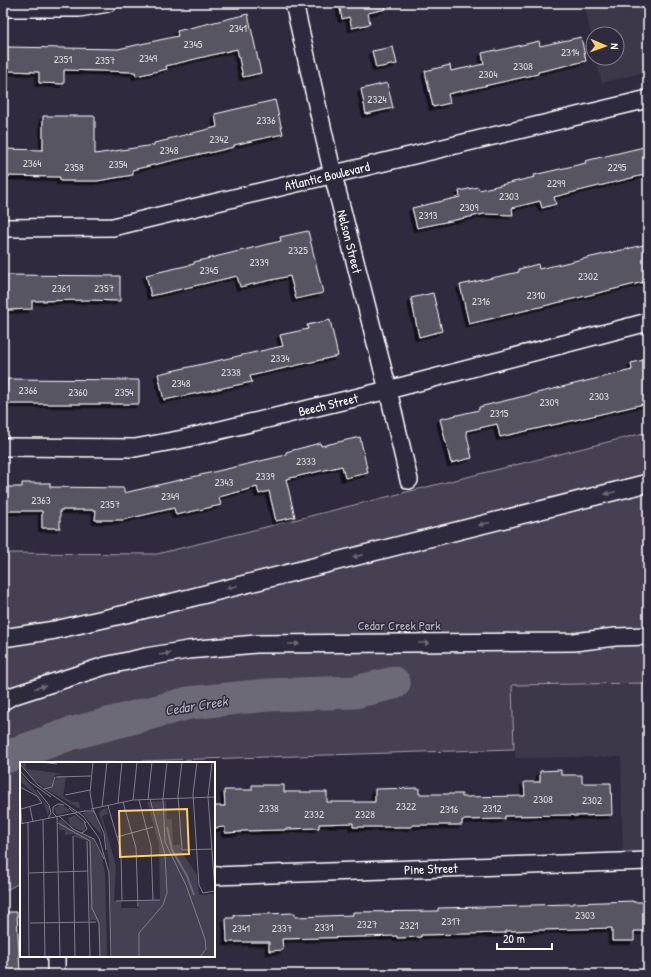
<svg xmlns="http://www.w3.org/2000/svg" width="651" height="977" font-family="'Patrick Hand',sans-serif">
<defs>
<filter id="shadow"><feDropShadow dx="-3.5" dy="3.5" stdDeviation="0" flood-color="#0009"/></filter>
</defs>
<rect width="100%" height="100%" fill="#2f2a3d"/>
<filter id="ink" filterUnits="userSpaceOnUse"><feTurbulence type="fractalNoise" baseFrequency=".025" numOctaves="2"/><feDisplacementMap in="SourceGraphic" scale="8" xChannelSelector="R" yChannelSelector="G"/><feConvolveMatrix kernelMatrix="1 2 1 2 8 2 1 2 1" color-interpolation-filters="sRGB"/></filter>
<g filter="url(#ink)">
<path fill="#3c3749" d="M584 3H648V109L641 73 602 83 596 58H617V34H593V44Z
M648 683V869L623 870 621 757 515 758 512 685Z"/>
<path fill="#464152" stroke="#a2a0a8" d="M648 432V683L512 685 514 749 141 761V763H21V882L3 892V553L157 554Z"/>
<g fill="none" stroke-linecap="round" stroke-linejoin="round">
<path stroke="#6d6a77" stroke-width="33" d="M3 758 70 734 189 703 268 695 355 692 394 683"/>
</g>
<path fill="#595564" stroke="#fff" filter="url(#shadow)" d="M339 3H385L386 9 368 13 370 24 352 28 349 17 342 19Z
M248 14 261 73 243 77 237 49 166 66 167 69 136 76 135 72 64 70V84L39 83V72L7 71V47L118 49 178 36 177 31Z
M581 37 586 61 538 72V74L448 94 450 103 433 107 425 71 450 65 451 71 484 64 482 53 496 50V51L539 41 540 46Z
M393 47 397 64 376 68 372 51Z
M387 83 393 108 366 114 361 89Z
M275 100 283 134 234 145V147L209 153V152L132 170 133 175 97 181H60V177L3 176V149L43 150V116H95V154L154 145V143L168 140V139L217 127 215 114Z
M648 146V174L554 197 556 204 542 208 540 201 512 208 513 215 484 214 417 228 412 208 460 197 459 191 478 187 479 190 535 177 534 175 586 163 585 161Z
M308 231 323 293 296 299 290 276 240 287 237 276 151 296 146 275 194 264V262L281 241 280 237Z
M648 244V281L469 324 460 285 519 272V269L538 264 539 269Z
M6 275 120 276V301L89 300 32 301V309L6 310Z
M433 293 442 331 419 337 411 298Z
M330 320 338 356 250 376 252 382 164 400 158 374 283 346 280 335 308 329 307 325Z
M648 359V403L571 421 500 437 497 424 466 431 472 458 451 463 440 419 479 410V407L632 370 631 363Z
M7 379 139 380V404H6Z
M360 437 368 473 345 478 342 466 286 479 295 517 276 521 269 491 259 494 257 487 219 497 221 505 176 515 174 508 123 520H95L96 510H60V528H42V511H3V487H22V483H50V487L124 488V493L286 455V452L320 443 321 446Z
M561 770V775H582V783H611L612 815 573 816V815L505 816V819L462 820V825H412V827H353V823L319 824V828L285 829V830L241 831V832L225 833V827L214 828V806H225L224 790H252V785H284V792H327V802H375V789L419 788V794H462V797L525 796 524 782H540V771Z
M633 901V902H648V931H634V941H612V928L506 931V933L421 935V937L397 938V936L282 939 283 950 269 951V942H227L226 918H234V915L295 913V917L353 915V912L438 911V908L531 906V905L573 904V903Z
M3 912H17L20 974H3Z"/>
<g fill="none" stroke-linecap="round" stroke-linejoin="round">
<g stroke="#fff" stroke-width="20">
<g id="street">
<path id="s1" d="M294 3 333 175 388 390 409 480"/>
<path d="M3 8H79L108 3"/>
<path id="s2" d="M3 228 113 227 648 99"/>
<path id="s3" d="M3 447 135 448 183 439 388 390 648 322"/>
<path d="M3 638 55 630 130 613 648 483"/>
<path d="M3 701 12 696 105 666 146 657 188 650 256 644 574 642 615 637 648 636"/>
<path id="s4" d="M214 876 648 861"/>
<path d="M56 956V974"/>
</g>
</g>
<use href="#street" stroke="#2f2a3d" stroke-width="17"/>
</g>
<defs><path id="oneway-solid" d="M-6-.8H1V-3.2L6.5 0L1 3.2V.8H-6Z"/></defs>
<g fill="#6d6a77">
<use href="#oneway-solid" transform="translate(610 493) rotate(166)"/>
<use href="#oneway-solid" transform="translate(484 524) rotate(166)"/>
<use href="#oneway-solid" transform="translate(358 556) rotate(166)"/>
<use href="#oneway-solid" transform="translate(232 587) rotate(166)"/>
<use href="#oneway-solid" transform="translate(424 643)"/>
<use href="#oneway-solid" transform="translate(294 644)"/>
<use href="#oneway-solid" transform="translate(165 654) rotate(-9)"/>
<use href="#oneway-solid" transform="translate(40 687) rotate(-18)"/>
</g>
</g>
<g text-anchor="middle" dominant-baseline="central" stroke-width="3" stroke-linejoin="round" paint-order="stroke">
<g font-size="11" fill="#d6d4d8">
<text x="238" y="28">2341</text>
<text x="193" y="44">2345</text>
<text x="570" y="52">2314</text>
<text x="148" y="58">2349</text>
<text x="63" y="59">2351</text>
<text x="105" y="60">2357</text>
<text x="523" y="66">2308</text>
<text x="488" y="74">2304</text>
<text x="377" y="99">2324</text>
<text x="266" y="120">2336</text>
<text x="219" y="139">2342</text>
<text x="169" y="150">2348</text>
<text x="32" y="163">2364</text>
<text x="118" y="164">2354</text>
<text x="74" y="167">2358</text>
<text x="617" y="167">2295</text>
<text x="556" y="183">2299</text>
<text x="509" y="196">2303</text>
<text x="469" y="207">2309</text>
<text x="428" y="215">2313</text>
<text x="298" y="250">2325</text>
<text x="259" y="262">2339</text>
<text x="209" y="270">2345</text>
<text x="588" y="276">2302</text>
<text x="61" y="288">2361</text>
<text x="104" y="288">2357</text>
<text x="536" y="295">2310</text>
<text x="481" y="301">2316</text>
<text x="280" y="358">2334</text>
<text x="231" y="372">2338</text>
<text x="181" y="383">2348</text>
<text x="28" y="390">2366</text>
<text x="78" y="392">2360</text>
<text x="124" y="392">2354</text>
<text x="599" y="396">2303</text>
<text x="549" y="402">2309</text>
<text x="499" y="413">2315</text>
<text x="306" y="461">2333</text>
<text x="265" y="476">2339</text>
<text x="224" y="482">2343</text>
<text x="170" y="496">2349</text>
<text x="41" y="500">2363</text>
<text x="110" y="504">2357</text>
<text x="543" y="799">2308</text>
<text x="592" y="800">2302</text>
<text x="406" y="806">2322</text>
<text x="269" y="808">2338</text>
<text x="492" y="808">2312</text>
<text x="449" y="809">2316</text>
<text x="314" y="814">2332</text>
<text x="365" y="814">2328</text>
<text x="585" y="915">2303</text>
<text x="451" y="921">2317</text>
<text x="367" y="924">2327</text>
<text x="409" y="925">2321</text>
<text x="324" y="927">2331</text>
<text x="241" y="928">2341</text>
<text x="282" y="928">2337</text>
</g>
<g font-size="13" fill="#fff" stroke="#2f2a3d">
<text stroke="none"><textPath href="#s2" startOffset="330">Atlantic Boulevard</textPath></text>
<text stroke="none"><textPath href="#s1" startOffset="245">Nelson Street</textPath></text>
<text stroke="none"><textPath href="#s3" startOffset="330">Beech Street</textPath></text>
<text stroke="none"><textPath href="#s4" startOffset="217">Pine Street</textPath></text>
</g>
<g font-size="13" fill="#b5b3ba" stroke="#2f2a3d">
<text x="399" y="625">Cedar Creek Park</text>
</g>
<g font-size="14" font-style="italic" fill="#b6b4bb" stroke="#2f2a3d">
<text transform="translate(196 705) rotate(-9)">Cedar Creek</text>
</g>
</g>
<g transform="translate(20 762)">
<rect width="195" height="195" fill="#2f2a3d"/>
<path d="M0 0H5L7 7 44 12 35 13 32 24 27 27 14 18ZM0 11 30 46 28 54 23 39 4 23 0 19ZM38 14H46L43 34 52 40H59L60 47 26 27H30ZM146 39 147 57H152L153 83H160L163 92 177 113 179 133 195 132V195H92L89 100 84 66 79 52 81 48 87 46 88 52 82 54 96 104 94 139H101V146H119V138H140L139 82 127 40ZM41 43 45 45 51 49 37 53 34 46ZM68 50H73L79 61 83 75 62 51ZM55 53 66 64 64 70 50 64 48 56ZM41 57 48 65 73 77 82 95 85 111 87 195H79L78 162 76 158H70L69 79 54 75V72L45 73V68H39V59Z" fill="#464152"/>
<path fill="none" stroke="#6d6a77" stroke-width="2" d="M147 65 152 88 167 114 174 133"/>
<path fill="none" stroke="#827f8b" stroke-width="1" d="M20 0 37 2M73 0 70 31 73 47M147 0 143 37 145 80 166 123 185 177 186 187 180 195M162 0 158 34 162 88 192 87M177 0 173 32 179 123 183 131 195 129 188 35 192 0M0 2 18 23 63 54 79 76 89 111 91 195M0 9 10 20 31 35M36 15 71 14M0 25 17 34 22 41 1 47M24 27 32 25 35 15M17 28 29 43 31 51 28 57M45 33 70 28M0 36 2 62M113 38 117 0M119 38 131 84 133 138M128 38 132 0M103 40 116 86 118 145M98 41 102 0M88 44 101 89 102 139M10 45 13 60M82 45 87 0M49 46 66 61M71 47 113 38 195 35M73 47 84 71 86 88M64 49H73L76 53M39 54 53 67 74 77 84 97M37 55 40 195M37 55 33 51V45L38 42 44 43M23 58 25 195M8 61 9 195M38 61 70 79 72 146 79 161 80 195M0 62 65 49M62 71 67 67 64 60M53 74 55 195M97 75 133 65M67 79 70 195M9 111 68 109M96 139 140 138M10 161 76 160M119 195V171L143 143 147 131 145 93 130 37"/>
<path fill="#ffd166" fill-opacity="0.15" stroke="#ffd166" stroke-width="2" d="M167 47 169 92 100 95 99 49Z"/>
<rect width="195" height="195" fill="none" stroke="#fff" stroke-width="2"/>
</g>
<rect width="651" height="977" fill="none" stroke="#2f2a3d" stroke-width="16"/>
<rect x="8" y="8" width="635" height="961" fill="none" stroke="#fff" stroke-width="1.5" filter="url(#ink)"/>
<g transform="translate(605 46) rotate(92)"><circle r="19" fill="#2f2a3d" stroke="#827f8b"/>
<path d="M0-3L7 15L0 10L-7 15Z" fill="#ffd166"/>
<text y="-6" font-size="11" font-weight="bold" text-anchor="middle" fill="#ffffff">N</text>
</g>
<path d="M497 943v6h55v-6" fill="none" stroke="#ffffff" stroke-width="2"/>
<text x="503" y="943" font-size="12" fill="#ffffff" stroke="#2f2a3d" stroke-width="3" paint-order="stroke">20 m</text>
</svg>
